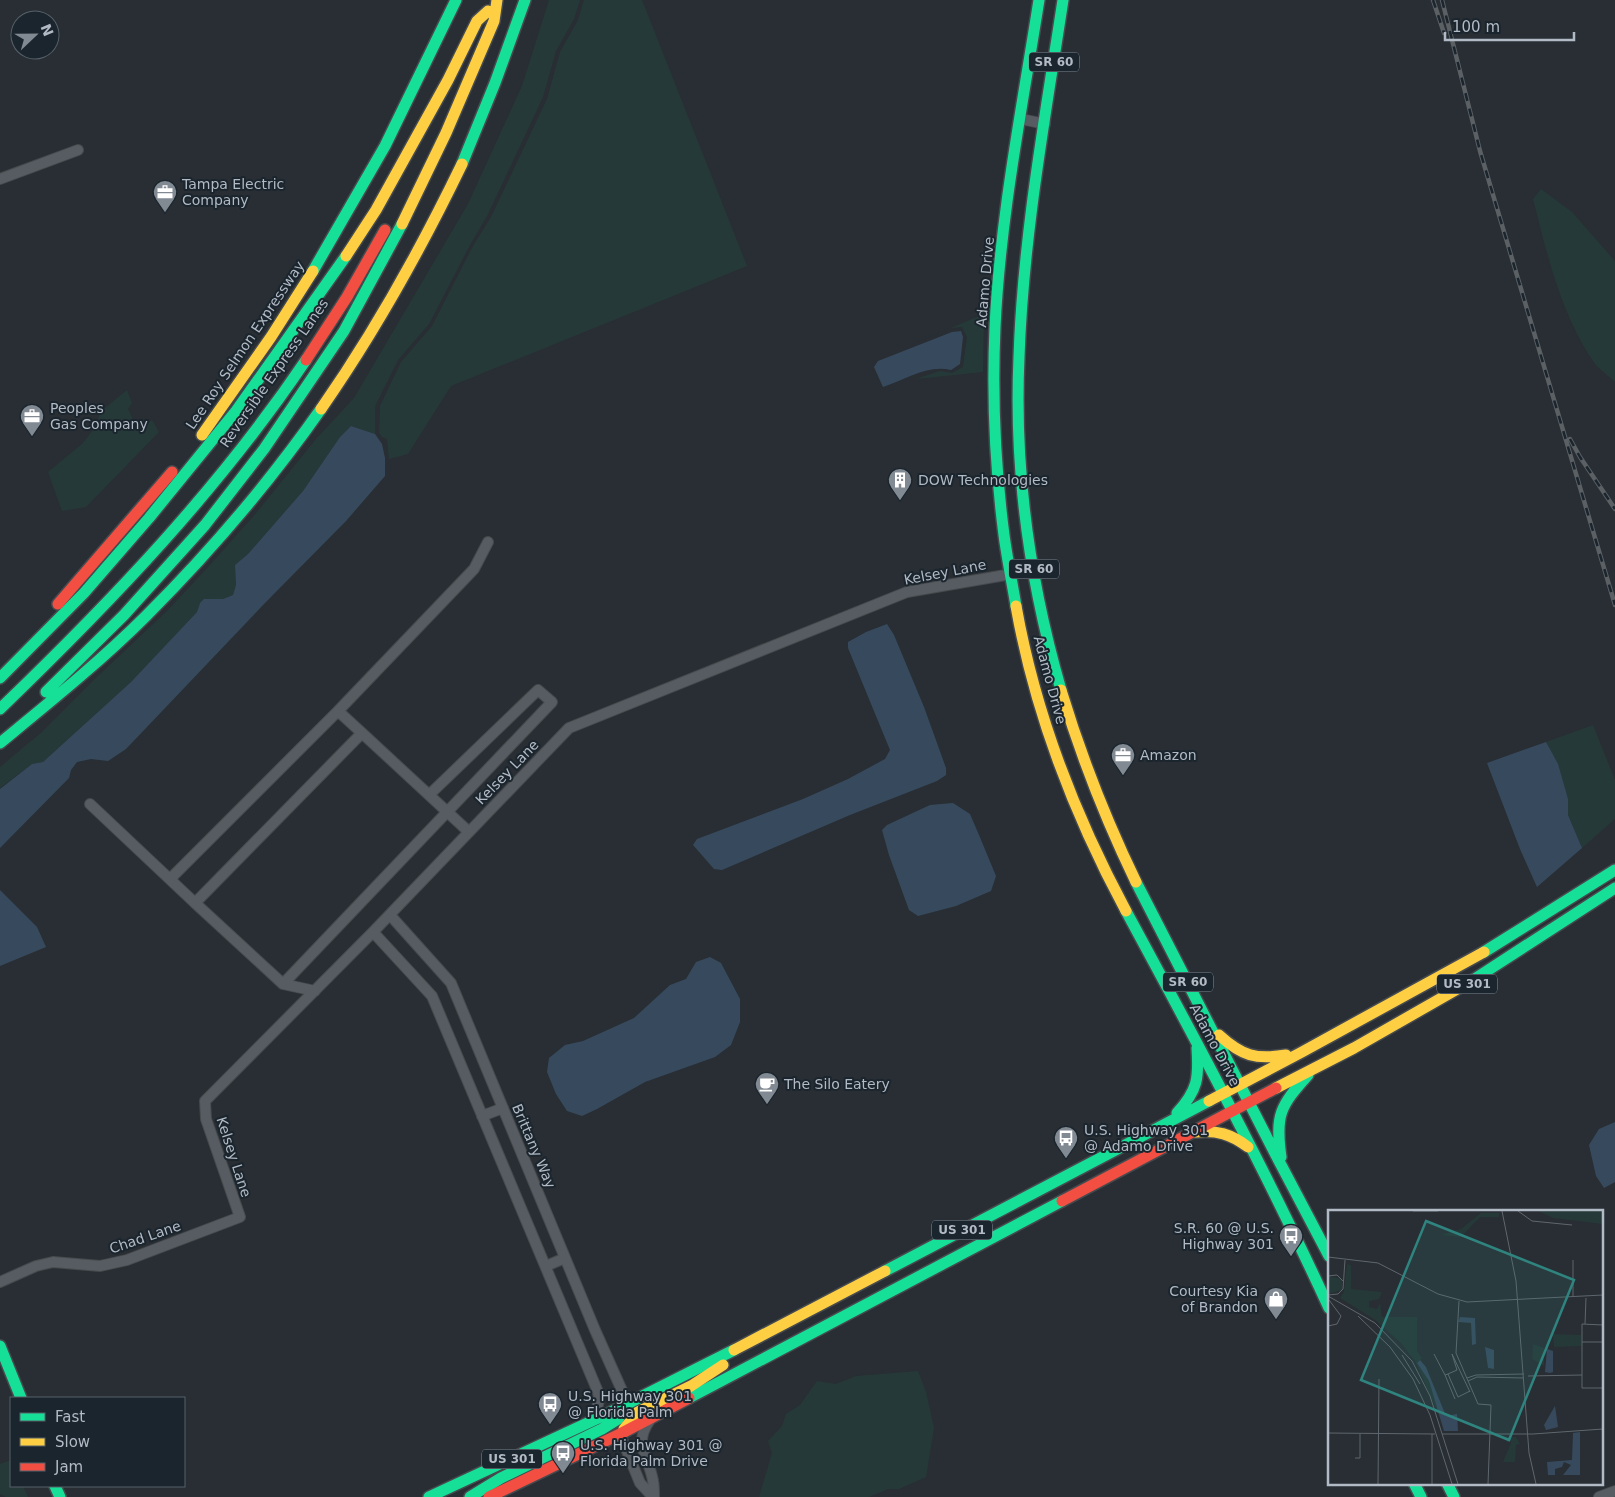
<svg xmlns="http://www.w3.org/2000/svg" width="1615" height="1497" font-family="'DejaVu Sans',sans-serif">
<rect width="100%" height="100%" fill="#282e33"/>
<path fill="#263939" d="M549 0H580L574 19 556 51 543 97 487 216 470 245 429 324 398 360 375 406V434L351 426 340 437 303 491 248 554 235 565 236 586 233 595 223 599 200 603 197 612 131 682 43 762 32 764 0 788V767L43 731 98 676 167 611 210 565 257 512 316 439 354 398 468 204 522 86Z
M584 0H642L747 266 451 386 408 454 389 459 387 439 382 437 379 433 380 406 401 362 432 326 473 246 491 217 547 99 560 52 578 20Z
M1541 189 1572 212 1615 261V382C1608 375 1598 369 1593 361 1561 314 1547 254 1533 199Z
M984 314 983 372 916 379 940 371 952 373 963 367 967 337 962 327 951 328 910 345Z
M127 390 132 403 128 409 138 430 152 420 159 432 86 507 62 511 48 472 82 444 98 424 99 413Z
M1593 725 1615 780V819L1582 848 1568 815V799L1546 742Z
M918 1371 926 1392 934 1428 926 1477 899 1489H888L869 1497H759L772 1453 768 1441 782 1426 786 1414 800 1405 817 1381 836 1384 856 1376Z
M11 1460V1486H23L28 1497H6L0 1494V1464Z"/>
<path fill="#374a5d" d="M961 331 963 337 960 364 951 370C928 364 904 380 883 387L874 367 878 361 952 332Z
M351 426 375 434 382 444 385 458V476L346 521 264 604 126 749 108 761 91 759 77 762 71 770 69 778 0 848V789L32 764 43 762 131 682 197 612 200 603 204 599H223L233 595 236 585 235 565 248 554 303 491 340 437Z
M887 624 894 635 924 707 946 768V775L937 781 850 815 722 870 714 869 693 845 697 839 803 799 848 779 885 759 890 750 848 648V642L866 632Z
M1546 742 1558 764 1568 799V815L1582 848 1537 887 1520 849 1487 763Z
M953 803 970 814 979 835 996 876 991 891 956 906 918 916 909 910 889 855 882 830 887 825 930 805Z
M0 890 37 927 46 947 0 966Z
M710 957 721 963 740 999V1022L731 1045 715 1057 645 1082 597 1109 582 1116 567 1111 556 1094 547 1072 549 1058 565 1045 583 1041 634 1018 670 985 686 979 696 962Z
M1615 1122V1182L1604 1188 1596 1176 1589 1145 1599 1129Z"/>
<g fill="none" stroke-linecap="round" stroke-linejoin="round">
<g stroke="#464a4e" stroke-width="12">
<path id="street" d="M1021 119 1045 124
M0 179 78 150
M338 711 474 569 488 542
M90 804 195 903
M170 879 338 711 362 733
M390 915 451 983 595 1330 628 1404
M373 932 432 996 598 1392 599 1400 594 1420
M283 984 552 702 538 690 429 795
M315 991 283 984 195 903 362 733 469 832
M482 1116 503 1108
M546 1266 565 1258
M0 1282 36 1266 53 1262 100 1266 127 1260 240 1217 206 1119 205 1101 373 932 569 728 907 592 1035 570
M650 1420C632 1445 649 1456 653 1481 654 1486 654 1492 654 1497
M620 1434 640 1483 653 1497
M1599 1497 1615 1491"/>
</g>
<g stroke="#464a4e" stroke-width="14">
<path id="fast" d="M462 164 495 83 525 0
M313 271 385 146 456 0
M1016 606C1012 582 1007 558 1004 535 995 466 992 396 995 327 1000 218 1022 108 1039 0
M0 678 84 593 149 518 236 411 346 256
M1061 690C1030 583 1014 468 1019 357 1023 237 1045 118 1063 0
M46 692 124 615 205 525 264 449 344 331 402 224
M0 709C112 601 219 489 306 360
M0 743C50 702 101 661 146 616 210 552 269 483 321 409
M1136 882 1279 1161 1329 1256
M1126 911C1197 1042 1267 1173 1329 1308
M1484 952 1615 870
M1473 980 1615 888
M1177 1113C1198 1090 1199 1078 1197 1048
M1281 1157C1275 1115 1280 1106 1308 1075
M885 1271 1209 1101
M0 1346 21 1398
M689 1398 1062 1201
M1414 1483 1421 1497
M1447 1483 1454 1497
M55 1486 60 1497
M429 1497 609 1413 734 1350
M470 1497 501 1478 602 1429 618 1419 623 1411"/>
</g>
<g stroke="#464a4e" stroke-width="14">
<path id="slow" d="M402 224 446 133 494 21 497 0
M346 256 376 210 448 80 477 21 488 11
M321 409C376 330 420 251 462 164
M202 435 271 337 313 271
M1016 606C1035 713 1075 816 1126 911
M1061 690C1081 756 1106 820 1136 882
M1219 1035C1242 1056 1256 1060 1286 1055
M1276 1088 1354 1048 1473 980
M1209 1101 1302 1052 1484 952
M1196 1132C1217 1130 1231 1134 1248 1147
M734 1350 885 1271
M624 1429 638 1412 691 1386 723 1365"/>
</g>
<g stroke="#464a4e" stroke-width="14">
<path id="jam" d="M306 360 347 297 385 230
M58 604 172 472
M1062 1201 1276 1088
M489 1497 620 1434 689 1398"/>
</g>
<use href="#street" stroke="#575c62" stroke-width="10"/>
<use href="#fast" stroke="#16e098" stroke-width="11"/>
<use href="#slow" stroke="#ffcf43" stroke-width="11"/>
<use href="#jam" stroke="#f24e42" stroke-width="11"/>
<g stroke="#5b6065" stroke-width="4.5">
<path id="rail" d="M1433 0 1444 33
M1442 0 1480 151 1615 605
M1570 439 1580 457 1615 509"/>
</g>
<use href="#rail" stroke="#1b252d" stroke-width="2.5" stroke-dasharray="8" stroke-linecap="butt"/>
</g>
<defs>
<g id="office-pin" transform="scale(1.25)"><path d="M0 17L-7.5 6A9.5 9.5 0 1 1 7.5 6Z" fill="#818992" stroke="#1b252d"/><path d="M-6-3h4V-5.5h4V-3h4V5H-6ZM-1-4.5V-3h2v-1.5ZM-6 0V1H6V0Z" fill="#fff"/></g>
<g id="building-pin" transform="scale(1.25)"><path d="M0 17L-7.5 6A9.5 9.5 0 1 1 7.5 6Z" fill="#818992" stroke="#1b252d"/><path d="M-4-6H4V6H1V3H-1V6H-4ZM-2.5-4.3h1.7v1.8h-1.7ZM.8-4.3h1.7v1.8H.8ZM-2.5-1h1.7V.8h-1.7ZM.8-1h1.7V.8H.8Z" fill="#fff"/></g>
<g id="cafe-pin" transform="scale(1.25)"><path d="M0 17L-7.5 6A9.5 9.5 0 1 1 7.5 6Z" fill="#818992" stroke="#1b252d"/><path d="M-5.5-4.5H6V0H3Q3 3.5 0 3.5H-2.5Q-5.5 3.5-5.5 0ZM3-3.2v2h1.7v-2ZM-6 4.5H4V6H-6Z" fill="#fff"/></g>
<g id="bus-pin" transform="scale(1.25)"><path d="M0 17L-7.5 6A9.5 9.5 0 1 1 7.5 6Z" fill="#818992" stroke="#1b252d"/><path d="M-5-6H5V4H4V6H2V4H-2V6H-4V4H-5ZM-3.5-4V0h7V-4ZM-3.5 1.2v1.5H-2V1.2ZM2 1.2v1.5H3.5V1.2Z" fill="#fff"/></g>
<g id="shop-pin" transform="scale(1.25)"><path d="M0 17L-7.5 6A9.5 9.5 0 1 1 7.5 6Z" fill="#818992" stroke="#1b252d"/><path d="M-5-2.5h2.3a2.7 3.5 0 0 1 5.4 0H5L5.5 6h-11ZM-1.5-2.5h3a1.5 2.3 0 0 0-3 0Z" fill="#fff"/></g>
</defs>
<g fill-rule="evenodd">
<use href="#office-pin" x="165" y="192"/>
<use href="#office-pin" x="32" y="416"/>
<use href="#building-pin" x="900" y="480"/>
<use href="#office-pin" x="1123" y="755"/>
<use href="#cafe-pin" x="767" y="1084"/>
<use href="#bus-pin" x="1066" y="1138"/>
<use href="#bus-pin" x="1291" y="1236"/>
<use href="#shop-pin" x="1276" y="1299"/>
<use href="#bus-pin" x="550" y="1404"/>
<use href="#bus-pin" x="563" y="1453"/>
</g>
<g text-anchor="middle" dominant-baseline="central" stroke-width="4" stroke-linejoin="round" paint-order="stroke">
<g fill="#1b252d" stroke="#848d97" stroke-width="1">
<rect x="1029" y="52.5" width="50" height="19" rx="4"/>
<rect x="1009" y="559.5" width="50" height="19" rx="4"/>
<rect x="1163" y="972.5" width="50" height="19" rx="4"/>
<rect x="1437" y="974.5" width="60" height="19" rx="4"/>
<rect x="932" y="1220.5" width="60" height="19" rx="4"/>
<rect x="482" y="1449.5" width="60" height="19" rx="4"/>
</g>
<g font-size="12" font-weight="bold" fill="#b1bac5">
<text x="1054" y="62">SR 60</text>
<text x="1034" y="569">SR 60</text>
<text x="1188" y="982">SR 60</text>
<text x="1467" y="984">US 301</text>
<text x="962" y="1230">US 301</text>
<text x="512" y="1459">US 301</text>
</g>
<g font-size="14" fill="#b1bac5" stroke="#1b252d" text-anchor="start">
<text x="182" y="184">Tampa Electric<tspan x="182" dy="16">Company</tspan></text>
<text x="50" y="408">Peoples<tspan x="50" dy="16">Gas Company</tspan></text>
<text x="918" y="480">DOW Technologies</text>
<text x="1140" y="755">Amazon</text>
<text x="784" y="1084">The Silo Eatery</text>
<text x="1084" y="1130">U.S. Highway 301<tspan x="1084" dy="16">@ Adamo Drive</tspan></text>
<text x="1274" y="1228" text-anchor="end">S.R. 60 @ U.S.<tspan x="1274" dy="16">Highway 301</tspan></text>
<text x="1258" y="1291" text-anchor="end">Courtesy Kia<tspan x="1258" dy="16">of Brandon</tspan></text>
<text x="568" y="1396">U.S. Highway 301<tspan x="568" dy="16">@ Florida Palm</tspan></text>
<text x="580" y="1445">U.S. Highway 301 @<tspan x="580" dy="16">Florida Palm Drive</tspan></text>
</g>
<g font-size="14" fill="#b1bac5" stroke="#1b252d">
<text transform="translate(985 282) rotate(-85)">Adamo Drive</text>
<text transform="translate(245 345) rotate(-56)">Lee Roy Selmon Expressway</text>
<text transform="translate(274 373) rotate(-55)">Reversible Express Lanes</text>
<text transform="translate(945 572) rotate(-11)">Kelsey Lane</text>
<text transform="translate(1050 680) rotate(75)">Adamo Drive</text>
<text transform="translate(507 772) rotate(-46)">Kelsey Lane</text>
<text transform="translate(1215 1045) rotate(62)">Adamo Drive</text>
<text transform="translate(534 1146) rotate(67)">Brittany Way</text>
<text transform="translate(234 1157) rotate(72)">Kelsey Lane</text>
<text transform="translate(145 1237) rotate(-19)">Chad Lane</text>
</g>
</g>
<g transform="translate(1328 1210)">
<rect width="275" height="275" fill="#282e33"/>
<path d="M211 1H275V14L225 8ZM153 3H171V7H152L133 27 113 25 133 19ZM19 54 23 55V79L54 82 51 89 41 91V97L49 99 52 93 54 107H89V141L94 148 89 153 101 171 113 210 87 151 72 132 46 109 12 88 16 82ZM0 66 14 69V80L0 84ZM225 124 253 125V136L226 137ZM205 134 216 138V156L204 149ZM178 227H188L192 234 188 235 187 252H175L183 233 182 229 179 233Z" fill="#263939"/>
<path d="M132 107 147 108 148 134 144 135 143 113 130 112ZM157 137 166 140V159L160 158ZM219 139 225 141V162L222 163 217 162ZM92 150 98 157 118 206 129 204 130 221H116L101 171 89 153ZM227 196 230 217 218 220 216 215ZM252 222V265H235L243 255 236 252 234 257 227 259V265H220L219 252 244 250 245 223Z" fill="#374a5d"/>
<path fill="none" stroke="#5f666d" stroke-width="1" d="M85 1H110M174 1 188 71 201 243 208 274M190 1 204 11 244 15M0 47 50 53 110 84 139 92 275 85M245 50V86M0 66 9 65 16 72M0 85 10 84 15 79 17 50M0 86 47 113 84 151 102 186 130 274M131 91 128 143 150 194 163 195 160 274M30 106 62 137 85 169 102 205 124 274M257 114 258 88M0 116 9 114 13 106 1 90M254 132H275M106 144 117 165M74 145 92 174M129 160 124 144 142 182M129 160 120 164 130 187 142 181M120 164 117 165 127 189M200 166 254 165M139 168 148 165 196 164M140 171 149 167 196 168M274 178H254V114L275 115M0 223 107 224M114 224H205L275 219M27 248H32V224M50 274 51 169M104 274V224"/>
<path fill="#2f847f" fill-opacity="0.15" stroke="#2f847f" stroke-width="2.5" d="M98 11 246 70 181 230 33 170Z"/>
<rect width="275" height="275" fill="none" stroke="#b1bac5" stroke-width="2.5"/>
</g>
<rect x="10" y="1397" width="175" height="90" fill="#1b252d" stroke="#57616a"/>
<rect x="20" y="1413" width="25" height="8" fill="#16e098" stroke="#57616a"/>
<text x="55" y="1422" font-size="15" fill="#b1bac5">Fast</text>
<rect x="20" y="1438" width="25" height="8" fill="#ffcf43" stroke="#57616a"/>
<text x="55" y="1447" font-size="15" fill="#b1bac5">Slow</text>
<rect x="20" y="1463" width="25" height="8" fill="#f24e42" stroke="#57616a"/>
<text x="55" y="1472" font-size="15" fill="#b1bac5">Jam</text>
<g transform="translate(35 35) rotate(68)"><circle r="24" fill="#1b252d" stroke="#57616a"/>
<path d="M0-4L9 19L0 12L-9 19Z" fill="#818992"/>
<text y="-8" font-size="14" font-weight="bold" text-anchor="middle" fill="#b1bac5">N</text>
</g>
<path d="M1445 32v8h129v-8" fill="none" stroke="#b1bac5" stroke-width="2.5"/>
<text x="1452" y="32" font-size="15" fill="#b1bac5" stroke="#1b252d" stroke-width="4" paint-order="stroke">100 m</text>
</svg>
